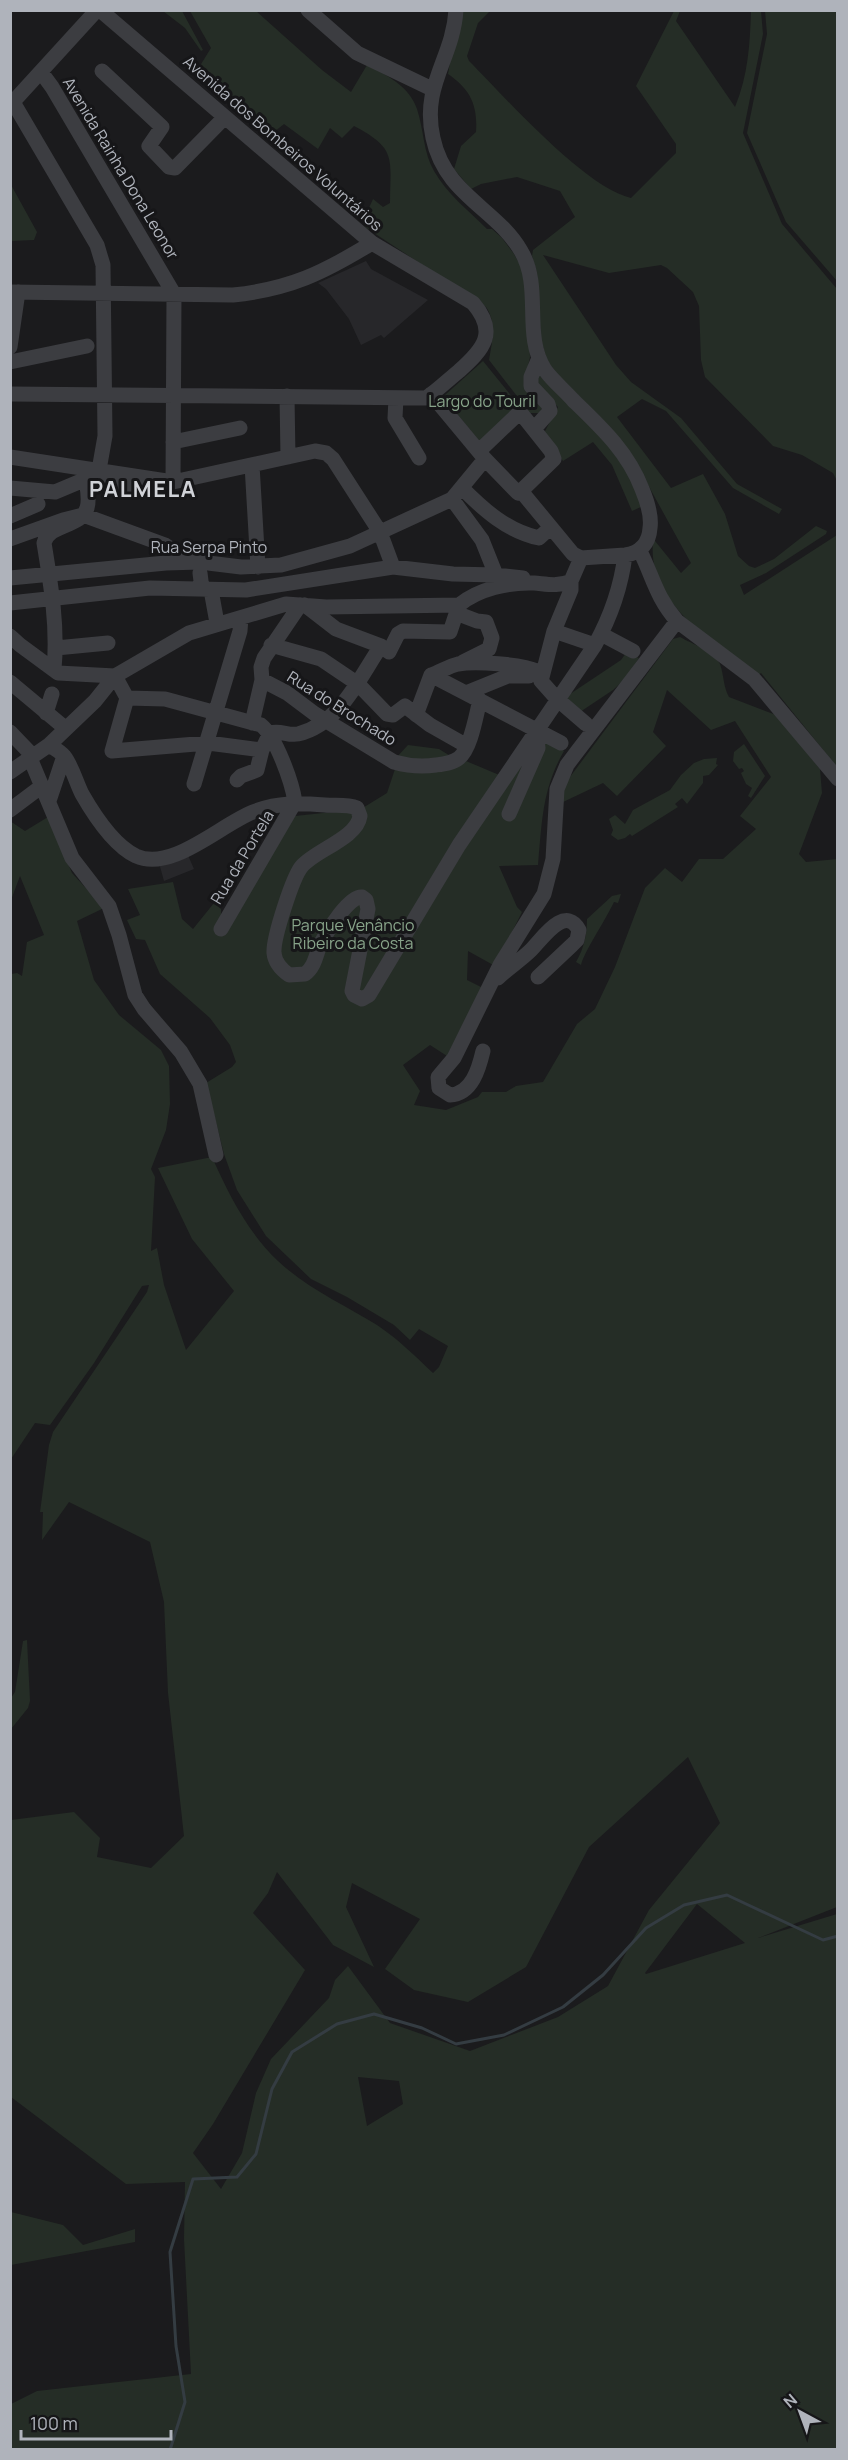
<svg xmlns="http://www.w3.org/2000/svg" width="848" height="2460" font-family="Manrope,sans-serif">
<rect width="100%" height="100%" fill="#1b1b1d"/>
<path fill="#27272a" d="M366 261 371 269 428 300 384 338 381 335 361 345 349 319 326 289 318 283Z
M187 853 194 869 164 881 159 863Z"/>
<path fill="#252d26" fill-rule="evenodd" d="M163 11H182L203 50 201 51 185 28Z
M190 11H256L322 70 351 92 367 65C387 75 410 87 417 109 424 130 423 152 434 171 447 194 469 211 487 229H492L502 238 514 254 522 268 527 284 530 357 524 384 542 406 540 413H530L489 360C492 342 497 323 486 307L365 227 363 221 373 199 383 207 390 203C390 159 398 149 354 126L342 138 330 128 318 149 284 124 274 132 198 69 211 48Z
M459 11H490L478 23 467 56 469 61C504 96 585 188 631 198L676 153V144L636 86 674 11H680L676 21 735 107C748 76 750 44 751 11H761L763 34 743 133 782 224 837 289V481L833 473 802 455 773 446 705 377 701 360 699 306 693 292 667 268 661 265 609 273 543 255 616 365 631 382 681 418 737 484 782 509 779 514 733 488 666 411 642 399 617 417 671 488 703 474 725 514 738 556 749 566 755 568 774 559 816 526 827 531 826 534 766 573 740 585 744 595 837 535V767L761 673 758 675C716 642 647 605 653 542L655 541 681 573 691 563 631 454 560 377 547 361 541 339 537 273 532 256 533 250 575 217 560 191 517 177 481 184 471 189 454 169 461 146 476 132C478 105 470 89 448 74Z
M765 11H837V281L786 222 747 133 767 34Z
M10 183 37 232 34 240 11 241Z
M483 361 518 404 480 442 445 399V395Z
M537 373 622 455 643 506 632 511 612 465 593 442 563 461 544 433 558 407 537 385Z
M680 637C692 644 714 651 720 664 724 675 723 686 729 697L776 715 820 769 822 793 799 854 806 862 838 859 837 1907 758 1938 837 1914V2449H11V2404L37 2391 191 2374 184 2239 185 2182 126 2184 11 2097V1820L74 1812 100 1838 97 1857 151 1868 184 1836 168 1693 164 1602 150 1542 69 1502 42 1540 43 1512H40L49 1445 53 1432 147 1292 149 1285 142 1286 94 1363 50 1425 35 1423 11 1459V974L17 973 22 976 27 942 44 935 20 876 11 900 10 821 25 831 48 817 72 873 104 908 77 921 94 980 119 1015 161 1050 169 1066 170 1104 166 1130 151 1169 155 1177 151 1251 157 1248 164 1285 186 1350 234 1291 192 1239 158 1168 212 1157C228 1193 248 1233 278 1261 308 1289 343 1304 377 1325 398 1339 415 1356 433 1373L439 1367 448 1346 419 1329 410 1340 394 1325 347 1297 311 1279 266 1236 237 1190 224 1154 206 1083 232 1067 236 1062 230 1045 210 1018 160 974 145 940 136 939 127 920 140 915 128 889 173 882 182 919 193 929 214 903 221 909V927L295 816 361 809 387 793 396 766 466 761 504 777 537 732 564 751C542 789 542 822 538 865L499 866 517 907 522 912 495 966 468 951 467 980 483 988 447 1056 430 1045 403 1065 420 1091 414 1105 446 1110 478 1097 482 1092H506L516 1086 543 1082 577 1024 595 1009 615 967 645 888 665 868 682 882 699 859H723L756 829 740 816 771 777 735 721 711 730 667 690 653 732 666 746 617 796 603 783 561 803 564 785 673 639ZM688 1757 720 1823 649 1910 608 1986 558 2017 470 2051 390 2023 348 1966 335 1980 329 1998 271 2059 256 2093 242 2153 221 2189 193 2153 213 2124 305 1970 253 1913 268 1893 277 1872 333 1945 374 1967 346 1907 352 1883 420 1919 385 1969 414 1990 468 2002 526 1967 589 1847ZM697 1904 745 1943 646 1974 645 1973ZM358 2077 399 2081 403 2104 367 2126Z
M626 653 639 658 626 678 613 690 577 714 561 700 621 660Z
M744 744 765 776 751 798 748 796 752 788 746 784 741 773 744 771 742 768 739 769 733 761 734 752Z
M408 745 439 749 452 757 445 760 395 759Z
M717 758 716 764 718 765 709 775 703 776V783L687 804 682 798 675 804 678 807 632 836 630 834 625 838 618 840 611 835 613 830 609 819 615 815 625 824 633 810 670 790 681 775 694 763 704 759Z
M621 894 618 903 614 902C604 923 585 950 581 965L576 962C584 948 587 935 587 919L612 896Z
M27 1640 30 1701 28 1708 11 1729V1698L15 1692 23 1641Z
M11 2212 63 2225 83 2245 135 2229V2242L11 2265Z"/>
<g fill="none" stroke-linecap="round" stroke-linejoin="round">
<path stroke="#343c42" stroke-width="3" d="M170 2450 185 2402 176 2346 170 2252 193 2179 237 2177 256 2154 272 2089 292 2052 337 2024 374 2014 422 2028 456 2044 504 2035 563 2007 603 1975 646 1928 684 1905 727 1895 823 1940 838 1936"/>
<path stroke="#3c3d41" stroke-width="15" d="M97 10 13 102 97 245 103 265 105 436 99 470
M308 10 357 53 432 89
M102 71 162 127 149 146 169 167 175 168 225 117
M41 72 52 87 174 294 173 482
M10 292 233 295C290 289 323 273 372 243
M10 347 18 292
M10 362 87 346
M10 394 426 398C438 390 448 380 459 371 484 349 498 332 473 303L372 243 100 10
M431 394 485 459 515 490 518 493 521 491 573 554 581 558 625 555C640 553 649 544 650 528 652 515 647 501 642 489 628 452 601 427 573 400 564 390 553 381 545 370 522 334 543 288 521 251 496 208 445 195 433 138 421 85 453 59 456 10
M287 396 288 457
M396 398 395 418 419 458
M534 429 550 411 548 404 531 386V377L539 358
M173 442 240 428
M479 451 520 412 551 451 554 459 521 491
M10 457 173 482 315 451 326 453 333 459 380 532 393 567
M252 465 258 567
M10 488 55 492 86 479H100L134 487H155
M462 488C484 510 507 531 539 538L550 528
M452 499 482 540 496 575
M10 516 38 504
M10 539 63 520 83 515 165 545 186 559 191 560
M640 551C653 577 656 597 677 621L754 679 838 779
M581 558 571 581V590L554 631 541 681 557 699 586 724
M200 573 202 589
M10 578 166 563 200 562 241 567 281 565 350 546 452 499 485 459
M211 590 217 623
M10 603 150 588 246 590 393 567 453 574 496 575 523 578
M305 605 336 629 381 646 389 652 398 634 403 631 450 632 459 605
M456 613 477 621 486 622 492 638 489 649 463 662
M554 631 595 645
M601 634 633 651
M10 636 20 645 58 673 115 676 127 698 165 699 261 725C276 737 292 782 295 802
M271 645 321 659 358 684 387 714 393 715 405 706 430 725 467 746
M56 648 108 643
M54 669C58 627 51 585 44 543 49 523 81 528 87 508 90 499 87 488 86 479
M431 675 561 743
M262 680 287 693 315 714 394 762C408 766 422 767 436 765 444 764 453 763 459 758 471 749 476 715 480 700
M10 682 65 728
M466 693 508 676H529
M127 698 112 751 208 743 262 750
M46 713 52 694
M416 715 431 675C440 672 449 666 458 664 475 661 522 664 537 671L541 681
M252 723 262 680 261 667 264 658 300 605
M10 732 33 756
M49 745C54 748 61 752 64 756 72 766 76 782 82 794 94 815 113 845 136 856 172 872 220 825 253 812 278 802 300 803 325 805 336 806 347 804 357 808L360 816C357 838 316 850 302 866 293 876 273 938 274 953 275 963 282 970 289 975L305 974C316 966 316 952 322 941 328 930 350 895 362 897L366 900 368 909 352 991 354 995 362 999 369 995 459 845 595 645C611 616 621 588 625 555
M30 758 72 858 109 906 119 935 135 995 144 1009 181 1052 200 1084 216 1155
M10 772 49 745 95 701 115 676 189 633 286 604 326 607 459 605C478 589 509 582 534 583 547 584 558 587 571 581
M237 780 241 776 257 770 262 750 270 733C281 730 288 736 298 734 340 724 359 678 381 646
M194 784 240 631 241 618
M49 801 64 756
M10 810 42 786
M509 814 538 748 536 729
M221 929 295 802
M498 978C508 968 521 960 531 950 542 939 565 904 579 930L577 940 572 945 538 977
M483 1051C479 1068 472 1094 450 1095L439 1088 438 1077 454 1058 500 965 544 894 553 859 557 789 567 765 576 753 677 621"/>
</g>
<g text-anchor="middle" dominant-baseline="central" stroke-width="6" stroke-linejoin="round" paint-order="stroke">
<g font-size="16" fill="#afb3bb" stroke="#161618">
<text transform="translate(283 143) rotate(41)">Avenida dos Bombeiros Voluntários</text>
<text transform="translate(121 168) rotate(59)">Avenida Rainha Dona Leonor</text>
<text x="209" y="547">Rua Serpa Pinto</text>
<text transform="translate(342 708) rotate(32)">Rua do Brochado</text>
<text transform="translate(242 857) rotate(-59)">Rua da Portela</text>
</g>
<g font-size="16" fill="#88a48a" stroke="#161618">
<text x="482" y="401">Largo do Touril</text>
<text x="353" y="925">Parque Venâncio<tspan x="353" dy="18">Ribeiro da Costa</tspan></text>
</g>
<g font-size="22" font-weight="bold" letter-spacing="1.5" fill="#d0d2d7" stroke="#161618">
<text x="143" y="489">PALMELA</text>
</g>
</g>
<rect width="848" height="2460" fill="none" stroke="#afb3bb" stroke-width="24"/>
<g transform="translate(800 2412) rotate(319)" stroke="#161618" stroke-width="4.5" paint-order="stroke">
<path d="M0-4.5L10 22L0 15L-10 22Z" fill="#afb3bb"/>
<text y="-9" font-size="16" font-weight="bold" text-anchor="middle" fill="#afb3bb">N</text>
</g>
<path d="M21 2430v9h150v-9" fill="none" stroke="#afb3bb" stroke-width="3"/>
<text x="30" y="2430" font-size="18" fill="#afb3bb" stroke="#161618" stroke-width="4.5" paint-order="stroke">100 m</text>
</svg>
